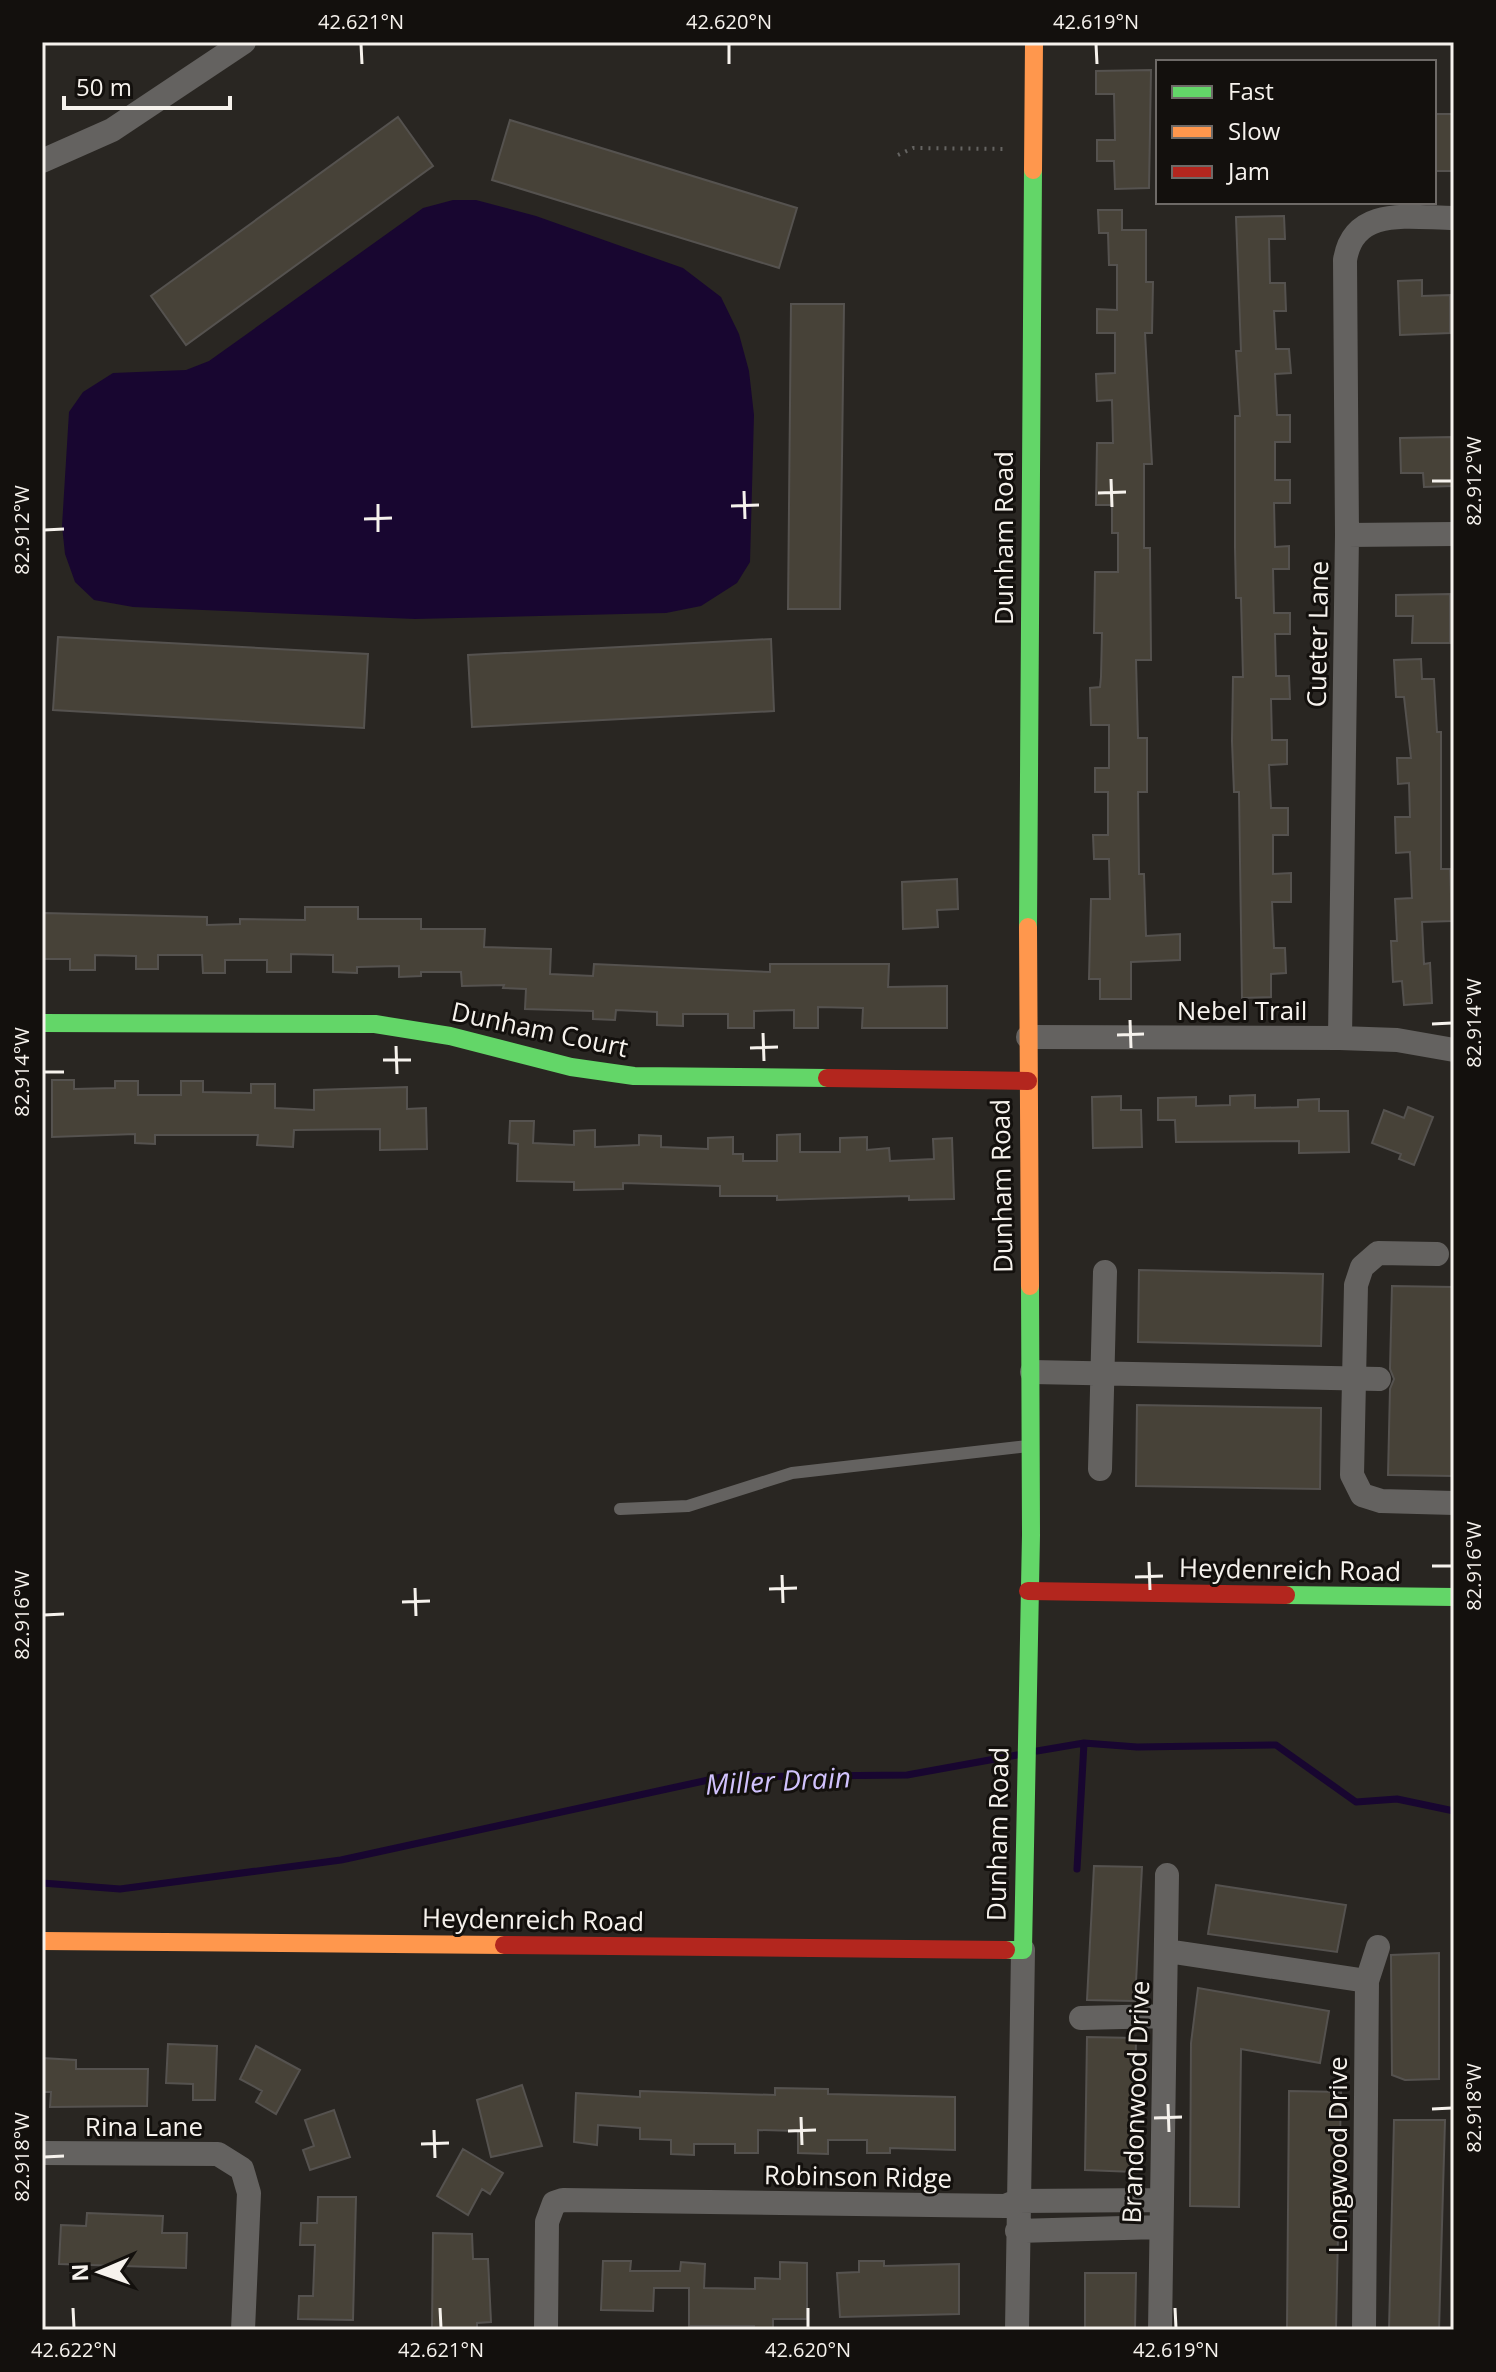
<svg xmlns="http://www.w3.org/2000/svg" width="1496" height="2372" font-family="'Open Sans',sans-serif">
<rect width="100%" height="100%" fill="#292622"/>
<path fill="#180630" d="M453 200H476L536 216 683 268 721 297 739 334 749 371 754 415 750 562 737 583 701 606 666 613 415 619 133 607 94 600 75 582 65 554 62 526 69 412 83 392 113 373 186 370 209 361 423 208Z"/>
<g fill="none" stroke-linecap="round" stroke-linejoin="round">
<path stroke="#180630" stroke-width="7" d="M1037 1751 1084 1743 1137 1747 1276 1745 1356 1802 1397 1799 1454 1811
M1077 1869 1084 1743
M42 1883 120 1889 341 1860 722 1777 907 1775 1017 1755"/>
</g>
<path fill="#474238" stroke="#55524f" stroke-width="2" d="M1151 70 1149 188 1115 189 1114 161H1097V140H1115L1114 94H1096V71Z
M1434 114H1454V171H1434Z
M398 117 433 166 186 345 151 296Z
M510 120 797 208 779 268 492 180Z
M1098 210H1122V230H1146V282H1153L1152 333H1145L1152 464H1144V548H1150L1151 660H1136L1138 738H1147V792H1138L1139 874H1144L1146 936 1180 934V960L1131 962V999H1100V979H1089L1091 899H1110L1109 859H1094L1093 835H1108V792H1095V768H1109V725H1091L1090 688 1100 687 1101 677 1102 633H1094L1095 572H1118V533H1112V505H1096L1097 443H1113L1112 400 1097 401 1096 374 1115 373V333H1097V309L1117 310V265H1109L1108 233H1099Z
M1284 216 1285 239H1269L1270 283H1285L1286 311H1274L1276 349H1289L1291 373 1275 374 1277 415H1290V442H1275V480H1290V503H1274L1275 547 1289 546V569H1273L1274 613H1290V634H1275L1276 676H1289L1290 699H1271L1272 740H1287V764L1269 765 1271 808H1288V835H1273V874L1291 873V902H1272L1274 948H1285L1286 973 1271 974V997L1242 998 1239 792H1234L1232 741 1233 677H1243L1241 598H1236L1235 547V416H1240L1236 351H1241L1236 217Z
M1422 280V296L1450 295V333L1400 335 1398 281Z
M791 304H844L840 609H788Z
M1451 437 1452 486 1424 487 1423 473H1401L1400 438Z
M1450 594V643H1412L1413 616H1396V595Z
M58 637 368 654 364 728 53 710Z
M771 639 774 711 472 727 468 655Z
M1421 659 1422 679H1434L1437 732H1441V869H1450L1452 921 1422 922 1424 964 1430 963 1432 1003 1404 1005 1402 981 1393 982 1391 941H1397L1395 899 1412 898 1410 852 1396 853 1395 817H1410L1409 783 1398 784 1397 758H1411L1404 697H1396L1394 660Z
M957 879 958 909 937 910 938 927 903 929 902 882Z
M305 907H358V919H421V929H485L484 947 551 949 550 974 593 976 594 964 770 972V964H889L888 987 947 986V1028H862L863 1008 818 1007V1028H794V1010L754 1011V1028H728V1014H683V1026L657 1025V1012L616 1010 615 1020 593 1019V1011L525 1009 526 989 503 988 504 985 462 986 461 972H421V976L399 977V966L357 967V973L333 972V955L291 954V972H267V960H225V973H203L202 955H158V969H136V956L95 955V970H70V959H44V913L207 917V925L240 924V919L305 920Z
M52 1080H74V1089L115 1088V1081H138V1095H181V1081H203V1092L251 1093V1084H275V1108L314 1110V1090L407 1087V1109L426 1108 427 1149 380 1150V1129L294 1130 293 1147 257 1145 258 1135H155V1144L135 1143V1134L52 1137Z
M1255 1095V1108L1298 1107V1100L1319 1099V1111H1348L1349 1152 1299 1153V1141L1176 1142 1175 1120H1158V1098L1196 1097V1106L1230 1105V1096Z
M1121 1096V1110H1141L1142 1147 1093 1148 1092 1097Z
M1408 1107 1433 1117 1414 1165 1399 1159 1401 1154 1372 1143 1384 1110 1404 1118Z
M510 1121H534L533 1143 574 1145V1131L595 1130V1147L639 1145V1135L661 1136V1147L708 1149V1138L733 1137V1154H743V1161H777V1135L800 1134V1152H840V1138L867 1137V1150L889 1148 890 1161 934 1159 933 1139 952 1138 954 1199 909 1200V1196L777 1200V1196H720V1186L623 1183V1189L574 1190V1182L517 1181 518 1144 509 1143Z
M1139 1270 1323 1274 1321 1346 1138 1342Z
M1392 1286 1454 1287V1476L1388 1475 1390 1389 1394 1379 1390 1369Z
M1137 1405 1321 1408 1320 1489 1136 1486Z
M1094 1866 1142 1867 1135 2001 1087 2000Z
M1216 1885 1346 1905 1337 1952 1208 1934Z
M1439 1953V2079L1405 2080 1392 2075 1391 1955Z
M1198 1988 1329 2011 1320 2063 1241 2049 1239 2207 1190 2206 1191 2043Z
M1087 2037 1136 2038 1134 2172 1085 2170Z
M168 2044 217 2046 215 2100H193V2084L166 2083Z
M256 2046 300 2070 276 2114 256 2102 262 2091 240 2079Z
M42 2058 76 2060V2069H148L147 2106 50 2107 51 2092H42Z
M522 2085 542 2146 491 2157 477 2100Z
M775 2088 828 2089V2094L955 2097V2150L890 2148V2153H867V2140H828V2154L798 2153V2131L758 2130V2153H735V2144H694V2155L671 2154V2140L640 2139V2128L598 2125 597 2145 574 2142 576 2093 640 2097V2091L775 2095Z
M1289 2091 1341 2092 1336 2330H1287Z
M334 2110 350 2157 310 2170 303 2150 314 2146 305 2120Z
M1394 2120H1445L1439 2330H1389Z
M463 2149 503 2173 490 2194 482 2189 468 2215 437 2196Z
M318 2197H356L353 2320 298 2319 299 2296H313L315 2245H300L301 2223H317Z
M87 2213 163 2216 162 2233H187L186 2268 59 2264 61 2225 86 2226Z
M433 2233 472 2234 473 2259H488L491 2322 477 2323V2330H432Z
M603 2261H631L630 2271H680L681 2262 705 2264 704 2288 755 2289V2278L780 2279V2262L807 2263V2319H773V2330H754V2326H689V2288H654L653 2311 601 2310Z
M859 2261H884V2266L959 2264V2314L840 2317 837 2273 859 2272Z
M1085 2273H1136L1135 2330H1085Z"/>
<g fill="none" stroke-linecap="round" stroke-linejoin="round">
<path stroke="#656462" stroke-width="4" stroke-dasharray="2 6" stroke-linecap="butt" d="M898 155 913 148 1007 149"/>
<path stroke="#646260" stroke-width="12" d="M620 1509 688 1506 792 1473 1028 1446"/>
<path stroke="#646260" stroke-width="24" d="M42 161 112 130 244 42
M1347 535 1454 534
M1028 1037 1340 1038 1397 1040 1454 1050
M1340 1038 1347 535 1345 260C1354 205 1411 218 1454 218
M1437 1254 1378 1253 1362 1267 1356 1285 1352 1475 1362 1495 1381 1501 1454 1503
M1032 1372 1379 1379
M1100 1469 1105 1272
M1167 1951 1367 1981
M1081 2018 1164 2016
M42 2153 218 2154 242 2169 249 2193 243 2330
M1017 2231 1159 2227
M546 2330 547 2222 554 2203 563 2200 1005 2206 1017 2201 1161 2200
M1017 2330 1023 1950
M1160 2330 1167 1875
M1364 2330 1367 1981 1378 1947"/>
<path stroke="#63d668" stroke-width="18" d="M1028 927 1033 170
M42 1023 375 1024 450 1036 571 1067 634 1076 827 1078
M1286 1595 1454 1597
M1006 1950H1023L1031 1535 1030 1286"/>
<path stroke="#ff974d" stroke-width="18" d="M1033 170 1034 42
M1028 927 1030 1286
M42 1941 504 1945"/>
<path stroke="#b3261e" stroke-width="18" d="M827 1078 1028 1081
M1028 1591 1286 1595
M504 1945 1006 1950"/>
</g>
<path fill="none" stroke="#f6f2ed" stroke-width="3" d="M361 44 362 64M729 44V64M1096 44 1097 64M1111 479 1112 507M1432 481H1452M744 491 745 519M1098 493 1126 492M378 504V532M731 506 759 505M364 519 392 518M44 530 64 529M1130 1020 1131 1048M1432 1024 1452 1023M763 1033 764 1061M1117 1035 1144 1034M396 1046 397 1074M750 1048 778 1047M383 1060H411M44 1072H64M1149 1562 1150 1590M1432 1566H1452M782 1575 783 1603M1135 1577 1163 1576M415 1588 416 1616M769 1589 797 1588M402 1602 430 1601M44 1615 64 1614M1168 2104 1169 2132M1432 2109 1452 2108M801 2117 802 2145M1154 2118 1182 2117M434 2130 435 2158M788 2131 816 2130M421 2144 449 2143M44 2157 64 2156M73 2308 74 2328M440 2308 441 2328M808 2308V2328M1175 2308 1176 2328"/>
<g text-anchor="middle" dominant-baseline="central" stroke-width="6" stroke-linejoin="round" paint-order="stroke">
<g font-size="26" fill="#f6f2ed" stroke="#13100d">
<text transform="translate(1003 538) rotate(-90)">Dunham Road</text>
<text transform="translate(1317 634) rotate(-89)">Cueter Lane</text>
<text x="1242" y="1010">Nebel Trail</text>
<text transform="translate(540 1029) rotate(12)">Dunham Court</text>
<text transform="translate(1001 1186) rotate(-91)">Dunham Road</text>
<text transform="translate(1290 1569) rotate(1)">Heydenreich Road</text>
<text transform="translate(997 1834) rotate(-89)">Dunham Road</text>
<text transform="translate(533 1919) rotate(1)">Heydenreich Road</text>
<text transform="translate(1135 2102) rotate(-88)">Brandonwood Drive</text>
<text x="144" y="2126">Rina Lane</text>
<text transform="translate(1337 2155) rotate(-90)">Longwood Drive</text>
<text transform="translate(858 2176) rotate(1)">Robinson Ridge</text>
</g>
<g font-size="28" font-style="italic" fill="#d1c2fd" stroke="#13100d">
<text transform="translate(778 1780) rotate(-3)">Miller Drain</text>
</g>
</g>
<rect width="1496" height="2372" fill="none" stroke="#13100d" stroke-width="88"/>
<rect x="1156" y="60" width="280" height="144" fill="#13100d" stroke="#6e6a67" stroke-width="2"/>
<rect x="1172" y="86" width="40" height="12" fill="#63d668" stroke="#6e6a67" stroke-width="2"/>
<text x="1228" y="100" font-size="24" fill="#f6f2ed">Fast</text>
<rect x="1172" y="126" width="40" height="12" fill="#ff974d" stroke="#6e6a67" stroke-width="2"/>
<text x="1228" y="140" font-size="24" fill="#f6f2ed">Slow</text>
<rect x="1172" y="166" width="40" height="12" fill="#b3261e" stroke="#6e6a67" stroke-width="2"/>
<text x="1228" y="180" font-size="24" fill="#f6f2ed">Jam</text>
<g transform="translate(100 2272) rotate(268)" stroke="#13100d" stroke-width="6" paint-order="stroke">
<path d="M0-6L14 30L0 20L-14 30Z" fill="#f6f2ed"/>
<text y="-12" font-size="22" font-weight="bold" text-anchor="middle" fill="#f6f2ed">N</text>
</g>
<path d="M64 96v12h166v-12" fill="none" stroke="#f6f2ed" stroke-width="4"/>
<text x="76" y="96" font-size="24" fill="#f6f2ed" stroke="#13100d" stroke-width="6" paint-order="stroke">50 m</text>
<rect x="44" y="44" width="1408" height="2284" fill="none" stroke="#f6f2ed" stroke-width="3"/>
<g font-size="20" text-anchor="middle" fill="#f6f2ed">
<text x="361" y="29">42.621°N</text>
<text x="729" y="29">42.620°N</text>
<text x="1096" y="29">42.619°N</text>
<text transform="translate(1474 481) rotate(-90)" y="7">82.912°W</text>
<text transform="translate(22 530) rotate(-90)" y="7">82.912°W</text>
<text transform="translate(1474 1023) rotate(-90)" y="7">82.914°W</text>
<text transform="translate(22 1072) rotate(-90)" y="7">82.914°W</text>
<text transform="translate(1474 1566) rotate(-90)" y="7">82.916°W</text>
<text transform="translate(22 1615) rotate(-90)" y="7">82.916°W</text>
<text transform="translate(1474 2108) rotate(-90)" y="7">82.918°W</text>
<text transform="translate(22 2157) rotate(-90)" y="7">82.918°W</text>
<text x="74" y="2357">42.622°N</text>
<text x="441" y="2357">42.621°N</text>
<text x="808" y="2357">42.620°N</text>
<text x="1176" y="2357">42.619°N</text>
</g>
</svg>
